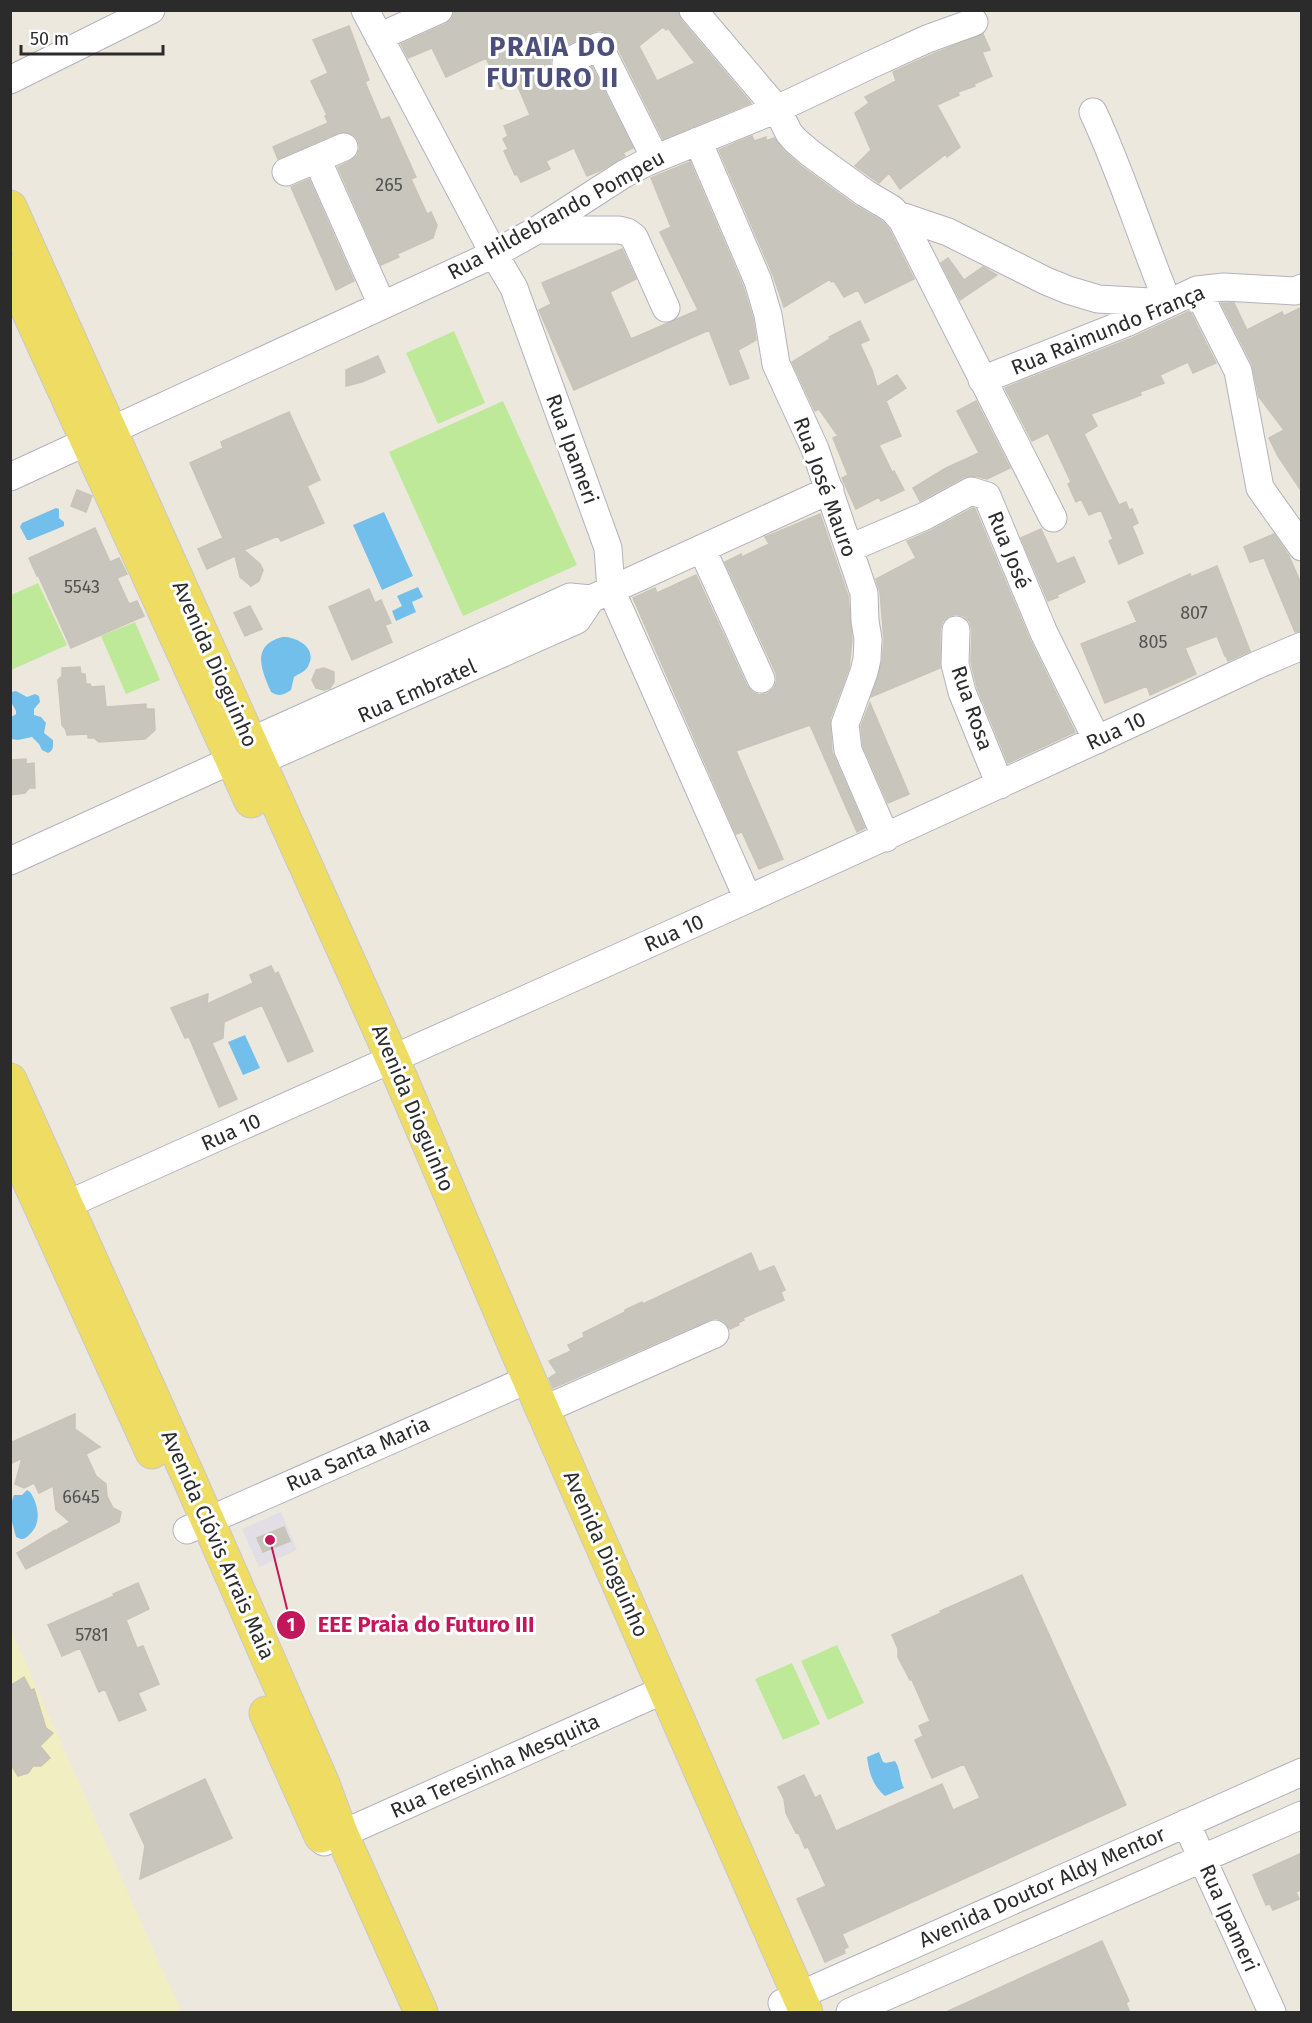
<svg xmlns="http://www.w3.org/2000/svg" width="1312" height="2023" font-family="'Fira Sans',sans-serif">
<rect width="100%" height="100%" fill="#ede8de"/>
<path fill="#e1dee5" d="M281 1512 297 1550 259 1567 242 1529Z"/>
<path fill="#f1efc2" d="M10 1628 161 1967 182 2012H11Z"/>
<path fill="#bde998" d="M454 331 485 403 438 424 406 353Z
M503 401 577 565 463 616 389 452Z
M38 583 67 645 11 670V595Z
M135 622 160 680 126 694 101 636Z
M837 1645 864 1703 828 1720 801 1661Z
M792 1663 820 1724 783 1740 755 1679Z"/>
<path fill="#73bfec" d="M56 508 59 509V518L64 522V526L30 540H27L20 527 22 523Z
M384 512 413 576 382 590 353 525Z
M418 587 423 597 412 602 416 612 396 621 392 611 402 606 397 596Z
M282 637C295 636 317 647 309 664 307 671 300 673 294 677L291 690C284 695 279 697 271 692 262 671 250 646 282 637Z
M16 691 27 697 35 694 39 696 40 702 34 709V715L41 717 46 723 44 733 53 740C53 746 54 750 48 753L42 750 39 744 32 737 18 740 11 739V717L16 714V711L11 702V692Z
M245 1035 260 1068 243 1075 228 1042Z
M27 1490 30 1492C39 1505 42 1524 29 1535 24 1540 22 1540 16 1537 12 1523 8 1509 14 1495H22Z
M879 1752 883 1762 886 1763 895 1761C901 1770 899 1778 904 1788L885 1796C873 1786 869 1773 867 1757Z"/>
<path fill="#c8c5bd" stroke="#c8c4b7" stroke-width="1.5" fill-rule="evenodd" d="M455 10H678L681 20 751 103 663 139 613 38 607 33 600 30 592 32 559 49 553 54 550 62 552 70 558 76 566 79 592 67 633 148 623 153 625 156 601 170 587 176 574 148 546 161 550 169 521 182 517 174 515 175 504 151 508 149 503 139 508 136 504 126 530 115 516 82 501 89 486 58 446 77 432 48 408 58 401 44 446 24 452 19ZM663 27 666 30 668 28 695 63 657 81 639 46Z
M349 26 369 80 365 82 381 120 389 117 416 177 411 179 427 214 431 212 437 225 433 238 397 254 399 257 381 265 338 167 350 161 357 156 360 148 358 140 354 135 346 132 338 133 278 159 273 147 328 123 325 116 327 115 311 81 328 73 313 40Z
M983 34 990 50 982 52 992 76 974 84 975 86 958 92 959 95 937 105 960 147 947 157 946 154 900 189 889 173 879 183 855 166 871 150 855 113 869 103 865 97 896 81 893 72 933 54Z
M752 136 754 141 766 137V141L774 138 783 150 801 166 856 206 882 221 889 229 914 279 865 303 858 290 844 297 834 281 831 282 830 279 784 307 773 275 719 150Z
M690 162 743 286 753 319 756 340 738 350 749 378 730 385 709 330 574 390 539 310 551 304 542 283 622 249 636 279 610 292 631 339 698 310 660 232 671 227 651 178Z
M309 179 354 281 336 290 291 187Z
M948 258 964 280 983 267 997 275 960 300 941 263Z
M1221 303H1234L1247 330 1282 312 1284 316 1302 307V492L1278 456 1269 438 1284 430 1259 397 1252 364Z
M1190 311 1216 363 1193 373 1188 362 1160 375 1164 383 1140 392 1141 395 1091 414 1097 426 1084 434 1119 505 1126 502 1129 510 1132 509 1138 523 1132 526 1143 553 1119 564 1109 541 1113 539 1101 510 1089 515 1081 499 1076 502 1068 484 1071 482 1048 433 1032 441 1005 388 1132 338Z
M860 321 869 340 860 344 872 370 877 387 897 375 906 388 886 401 901 436 879 445 892 472 894 471 904 490 881 501 879 497 856 509 842 478 848 475 833 438 838 436 819 409 815 411 792 362 830 339 829 337Z
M378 356 385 372 362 382 346 386V370Z
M976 401 1010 468 987 479 975 476 964 477 920 501 913 488 946 468 979 453 957 411Z
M289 412 320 480 307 486 324 523 281 541 278 536 244 550 260 564 263 570 259 581 251 586 240 577 235 556 207 569 198 549 223 538 190 463 223 448 221 442Z
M77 490 92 496 86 512 71 506Z
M973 508 975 509 1030 640 1075 732 1008 763 977 687 971 662 972 630 970 622 964 616 956 614 949 616 942 622 940 630V668L871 697 882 662 884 640 880 592 876 579 916 558 907 541 932 530Z
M820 514 848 596 852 640 849 668 830 719 832 752 865 828 857 832 810 725 736 751 783 859 759 869 742 832 736 834 633 598 655 588 657 593 696 575 747 686 752 692 759 695 767 694 774 688 777 680 776 673 725 562 741 554 742 557 769 544 765 537Z
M95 528 110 562 119 558 127 574 117 578 129 604 137 601 144 616 71 648 38 575 37 576 29 558Z
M1041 529 1057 564 1074 557 1085 582 1057 595 1058 597 1048 601 1021 538Z
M1274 534 1289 556 1302 586V631L1295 632 1264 558 1250 562 1244 547Z
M1217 566 1250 651 1228 661 1226 656H1225L1217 636 1185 648 1196 674 1150 695 1147 686 1105 703 1081 644 1137 622 1128 602 1190 574 1191 577Z
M369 589 375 603 381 600 391 623 385 625 392 642 352 660 329 607Z
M250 606 262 629 245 636 234 613Z
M80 667 81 674H85L86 684H90L91 687 104 686 106 707 146 704V709H154L155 730 145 739 99 742 94 738H88V734L67 735 66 730 62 725 58 680 62 676V668Z
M324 668 334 672V682L330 688 324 690 316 688 312 680 316 670Z
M870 703 909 794 888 803 863 746 861 726Z
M26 759V764L34 763 35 788H29L25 793 10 795V760Z
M271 966 275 974 278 972 313 1051 288 1062 262 1005 224 1022 223 1038 212 1043 237 1099 219 1107 189 1037 185 1038 171 1008 208 994 207 1004 253 983 250 975Z
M751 1253 759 1272 774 1266 785 1290 781 1292 784 1300 743 1318 744 1320 738 1323 739 1325 730 1329 724 1321 716 1318 709 1320 553 1388 549 1378 557 1373 549 1361 571 1351 568 1345 584 1337 583 1333 625 1312V1310L642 1302 643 1304Z
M75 1414V1429L100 1447 86 1454 96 1476 106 1484 107 1496 113 1508 121 1512 119 1522 26 1569 17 1553 55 1530 59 1531 58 1529 70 1522 56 1510 53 1486 39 1493 34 1483 24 1488 15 1484 22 1458 10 1464V1443Z
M284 1527 290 1541 263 1552 257 1538Z
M1022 1575 1126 1805 842 1934 848 1947 844 1949 845 1953 825 1962 797 1899 826 1886 808 1847 805 1848 798 1832 796 1833 786 1813 784 1799 778 1787 804 1775 815 1798 820 1795 836 1831 942 1784 953 1810 980 1798 964 1764 932 1778 915 1740 923 1736 919 1726 930 1721 912 1680H910L898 1657V1649L892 1635 941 1613 940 1611Z
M138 1583 149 1609 126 1620 137 1648 143 1646 159 1684 138 1693 146 1710 119 1721 105 1689 99 1692 80 1648 62 1656 48 1625 114 1596 113 1594Z
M24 1677 31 1690 34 1689 46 1728 53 1733 40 1746 50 1758 41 1766H33L28 1773 18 1776 10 1763V1686Z
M205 1779 232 1838 140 1879 145 1846 130 1814Z
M1302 1853V1889L1296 1892 1299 1899 1273 1910 1270 1904 1266 1905 1253 1875Z
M1102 1941 1129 2001 1126 2003 1130 2013H944Z"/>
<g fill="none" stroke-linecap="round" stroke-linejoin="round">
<g stroke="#b1b2be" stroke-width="29">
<path id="minor" d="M365 10 494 254 514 288 608 548 611 590 748 899
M693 10 777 109 789 133 795 140 810 153 865 193 892 209 902 220 1053 518
M379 37 439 10
M566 63 599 46 655 158
M10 80 151 10
M698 141 758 281 768 315 776 364 815 449 864 593 865 621 868 639 867 659 864 672 845 724 848 750 886 838
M317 159 382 305
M286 172 344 147
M898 215 948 232 1046 281 1068 290 1098 299 1168 303C1142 240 1122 174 1093 112
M537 230H619L627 232 634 237 666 308
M1197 290 1238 371 1260 488 1302 547
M982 380 1126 323 1197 290 1224 287 1295 291 1302 288
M10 477 494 254 537 230 624 174 647 162 777 109 870 65 927 39 974 22
M850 548 925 516 971 491 987 496 1044 633 1097 740
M702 549 761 679
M956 630 955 664 962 692 1000 785
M239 761 258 762 577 620 591 599
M10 861 232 760 249 742 570 597 591 599 830 490
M48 1213C452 1032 856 853 1257 665L1302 646
M543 1410 715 1334
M187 1530 529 1379
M1186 1823 1272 2012
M324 1842 666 1689
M782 2003 1302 1772
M850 2012 1302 1815"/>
</g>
<g stroke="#c8c8c8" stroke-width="35">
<path id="major" d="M10 207 393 1060 529 1379 806 2012
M10 271 251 801
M10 1080 189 1478 323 1784 341 1833 421 2012
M10 1139 152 1452
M266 1713 321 1836"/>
</g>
<use href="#minor" stroke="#fff" stroke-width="27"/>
<use href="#major" stroke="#eedd62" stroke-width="33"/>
</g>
<g text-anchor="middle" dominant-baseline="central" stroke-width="6" stroke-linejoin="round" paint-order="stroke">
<g font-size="18" fill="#525250">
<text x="389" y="185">265</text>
<text x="82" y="587">5543</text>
<text x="1194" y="613">807</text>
<text x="1153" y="642">805</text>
<text x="81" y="1497">6645</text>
<text x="92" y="1635">5781</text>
</g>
<g font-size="21" fill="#2b2b2b" stroke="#fff">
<text transform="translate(556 215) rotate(-29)">Rua Hildebrando Pompeu</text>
<text transform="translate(1108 330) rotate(-22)">Rua Raimundo França</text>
<text transform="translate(572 449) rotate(70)">Rua Ipameri</text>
<text transform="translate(825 487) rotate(70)">Rua José Mauro</text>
<text transform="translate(1009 550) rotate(68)">Rua José</text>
<text transform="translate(215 664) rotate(66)">Avenida Dioguinho</text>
<text transform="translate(417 691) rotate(-24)">Rua Embratel</text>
<text transform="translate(972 708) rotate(71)">Rua Rosa</text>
<text transform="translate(1116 731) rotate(-25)">Rua 10</text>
<text transform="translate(674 933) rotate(-24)">Rua 10</text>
<text transform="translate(413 1108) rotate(67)">Avenida Dioguinho</text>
<text transform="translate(231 1132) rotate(-24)">Rua 10</text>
<text transform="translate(358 1454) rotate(-24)">Rua Santa Maria</text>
<text transform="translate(218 1545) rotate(66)">Avenida Clóvis Arrais Maia</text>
<text transform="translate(606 1554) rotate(66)">Avenida Dioguinho</text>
<text transform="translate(495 1766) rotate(-24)">Rua Teresinha Mesquita</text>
<text transform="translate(1042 1887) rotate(-24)">Avenida Doutor Aldy Mentor</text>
<text transform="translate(1229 1918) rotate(66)">Rua Ipameri</text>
</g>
<g font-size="27" font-weight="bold" letter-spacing="1.5" fill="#4c4f7b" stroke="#fff">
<text x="553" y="47">PRAIA DO<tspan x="553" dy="31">FUTURO II</tspan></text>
</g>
</g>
<path fill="none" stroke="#c2185b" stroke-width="2" d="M270 1540L291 1625"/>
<g fill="#c2185b" stroke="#fff" stroke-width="2">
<circle cx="270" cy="1540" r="6"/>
<circle cx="291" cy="1625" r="15"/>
</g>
<g font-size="18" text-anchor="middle" font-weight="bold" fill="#fff">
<text x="291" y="1631">1</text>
</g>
<g font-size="22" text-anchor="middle" font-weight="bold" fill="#c2185b" stroke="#fff" stroke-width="6" stroke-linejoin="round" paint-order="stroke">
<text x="426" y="1632">EEE Praia do Futuro III</text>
</g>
<rect width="1312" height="2023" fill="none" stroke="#2b2b2b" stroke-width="24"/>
<path d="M21 45v9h142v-9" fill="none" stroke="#2b2b2b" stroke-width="3"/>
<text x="30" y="45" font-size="18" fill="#2b2b2b" stroke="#ffffff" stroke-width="4.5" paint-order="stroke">50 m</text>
</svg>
